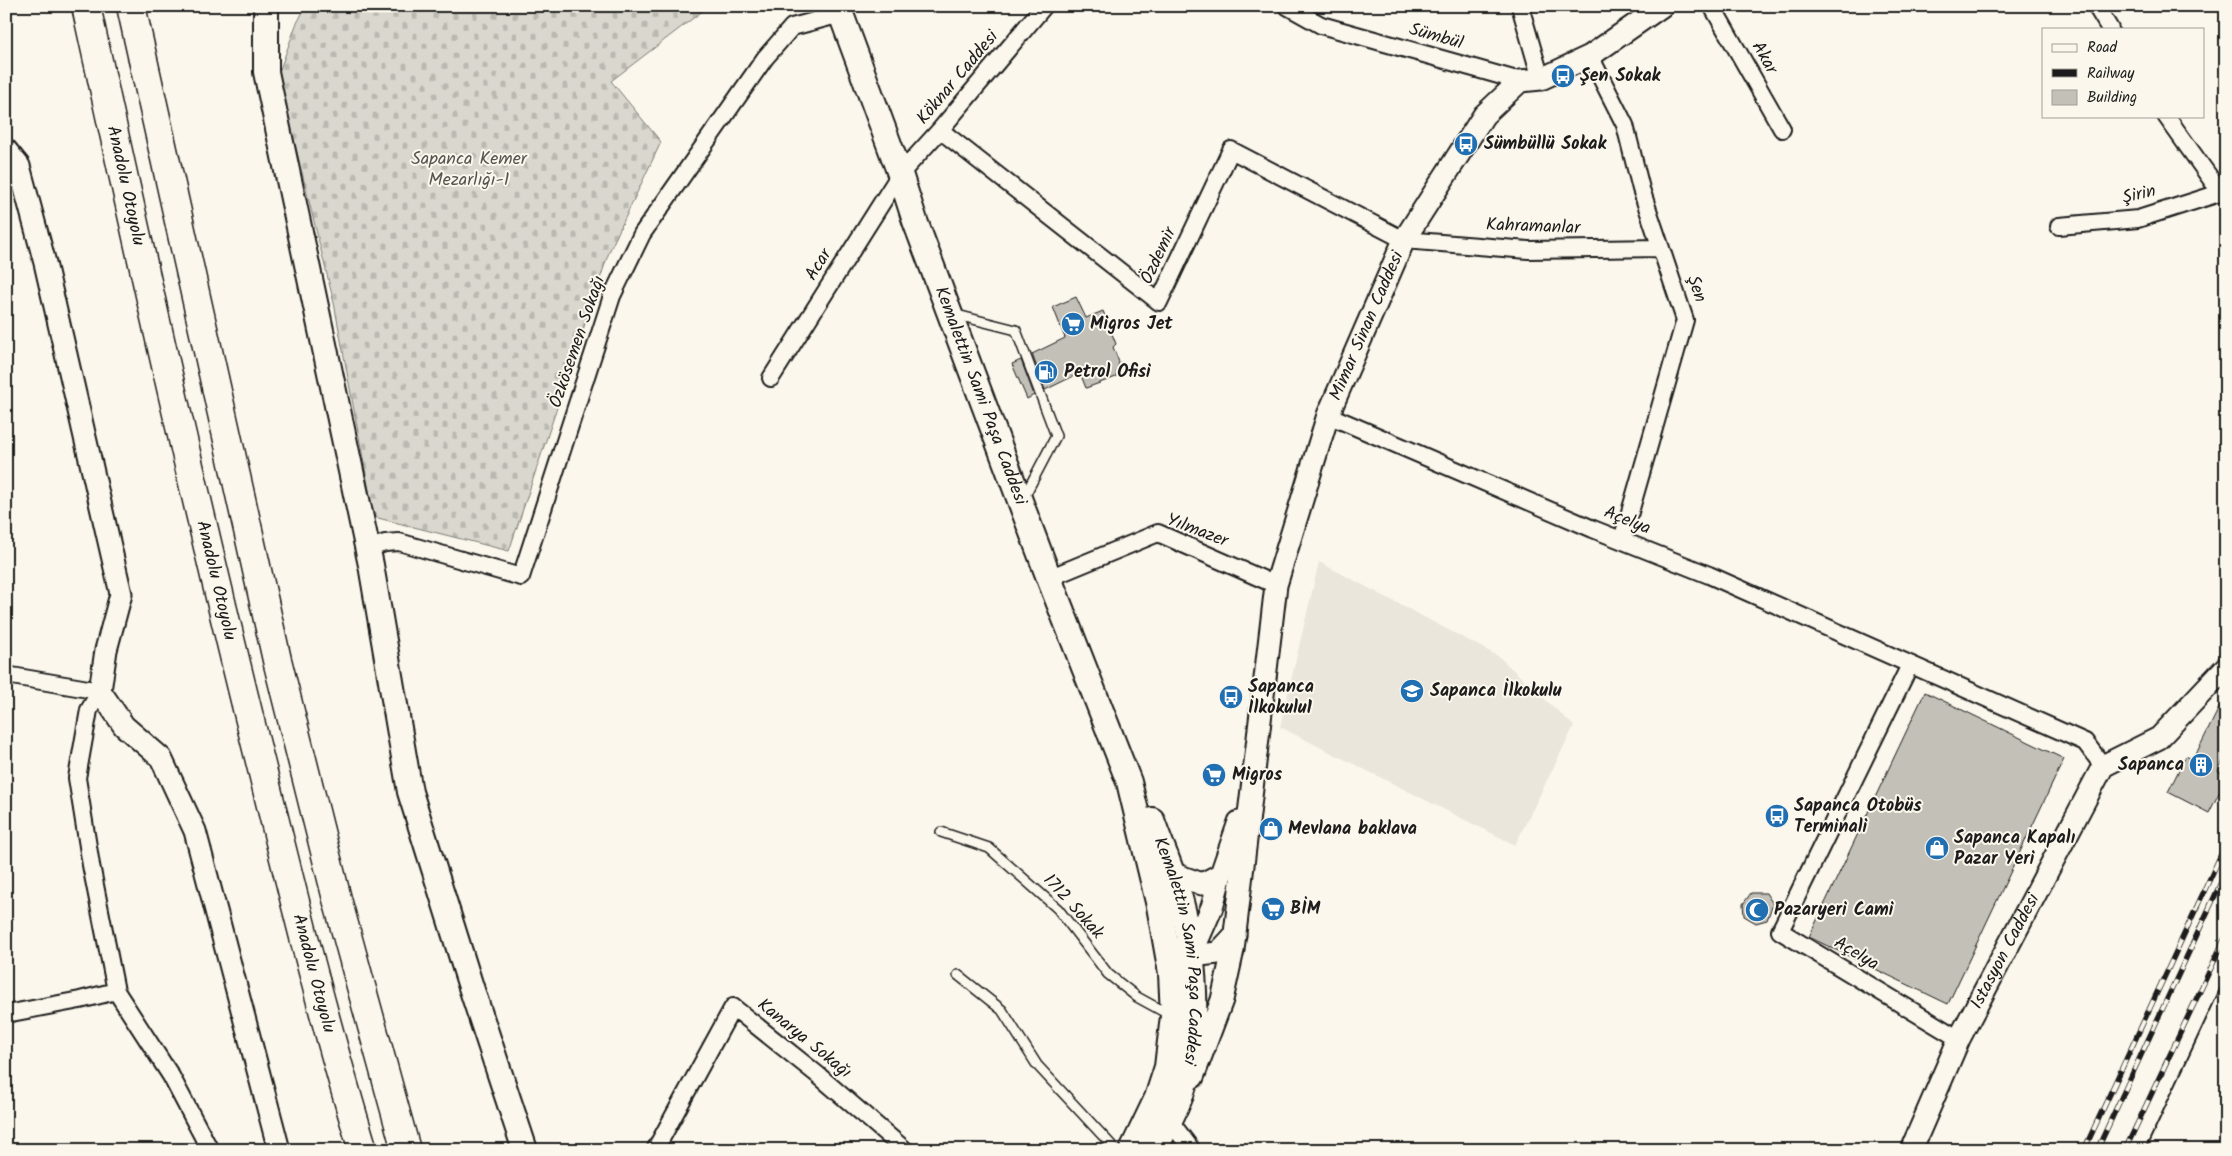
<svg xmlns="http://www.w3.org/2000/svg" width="2232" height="1156" font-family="Kalam,sans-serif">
<defs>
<pattern id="cemetery-stones" width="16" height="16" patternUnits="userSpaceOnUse" patternTransform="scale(1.25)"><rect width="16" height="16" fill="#dad7ce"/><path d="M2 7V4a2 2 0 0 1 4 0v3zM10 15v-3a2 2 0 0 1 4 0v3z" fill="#bab8b0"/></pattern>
</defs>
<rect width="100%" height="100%" fill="#fbf7ec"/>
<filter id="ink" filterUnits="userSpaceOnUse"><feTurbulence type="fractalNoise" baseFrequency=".02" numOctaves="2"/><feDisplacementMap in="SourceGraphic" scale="10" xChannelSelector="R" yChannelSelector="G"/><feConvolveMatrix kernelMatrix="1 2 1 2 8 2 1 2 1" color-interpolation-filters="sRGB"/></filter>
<g filter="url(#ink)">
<path fill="#eae6dc" d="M1319 562 1498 656 1574 726 1515 845 1280 727Z"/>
<path fill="url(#cemetery-stones)" stroke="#7b7a75" d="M306 6H709L611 81 661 142 609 252 509 551 374 517 334 303 278 75 296 25Z"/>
<path fill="#c3c0b8" stroke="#1c1c1c" d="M1076 297 1086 318 1103 311 1116 344 1113 347 1119 362 1116 377 1086 388 1080 373 1045 390 1032 354 1065 338 1053 307Z
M1021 360 1034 395 1027 399 1012 364Z
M1925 692 2064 759 1948 1004 1809 937Z
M2226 694V755L2218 771 2226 775V779L2209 813 2168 792 2186 756 2193 760Z
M1751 893H1766L1773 904 1767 920 1756 923 1744 916 1743 904Z"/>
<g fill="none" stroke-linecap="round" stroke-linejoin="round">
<g stroke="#1c1c1c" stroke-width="12">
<path id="service" d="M953 314 1016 330 1056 436 1023 499
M941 832 989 848 1058 909 1108 974 1137 997 1170 1015
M958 975 1002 1010 1037 1065 1116 1150"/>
</g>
<g stroke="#1c1c1c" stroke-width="20">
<path id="minor" d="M1287 6 1321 25 1520 81
M1520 6 1541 79
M1712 6 1782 129
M2096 6 2110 29
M1590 56 1625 125 1641 189 1685 320 1622 540
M2166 116 2213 182 2226 188
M940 130 1159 302 1231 150 1404 240 1528 250 1661 248
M2059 226 2138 219 2226 191
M771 378 900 174 940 130 1044 6
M1328 415 1593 529 1709 575 2085 742 2103 766
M367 549 385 543 399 542 521 577 612 296 642 234 765 58 792 27 841 14
M1049 578 1158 533 1276 585
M1910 665 1780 931 1959 1039
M6 675 100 691 89 710 77 778 91 865 116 991 171 1076 210 1150
M6 1014 80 1000 116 991
M1170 1121 1192 1150
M655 1150 733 1007 818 1075 905 1150
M2135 1150 2226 955"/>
</g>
<g stroke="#1c1c1c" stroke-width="25">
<g id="tertiary">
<path d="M6 150 19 166 45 263 121 594 106 650 100 691 124 726 161 758 195 831 279 1150"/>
<path d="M1171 873 1202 884 1221 874 1239 822"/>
<path d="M1182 950 1191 956 1218 953 1235 935"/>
<path d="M1189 960 1212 907 1221 874"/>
<path id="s1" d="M1193 1077 1222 1000 1233 950 1276 585 1328 415 1404 240 1484 115 1520 81 1541 79 1590 56 1662 6"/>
<path id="s2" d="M1911 1150 1959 1039 2103 766 2159 738 2226 667"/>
</g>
</g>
<g stroke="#1c1c1c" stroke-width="28">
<g id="secondary">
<path d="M266 6V72L371 565 410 792 471 987 525 1150"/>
<path id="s3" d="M838 6 900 174 915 221 1049 578 1129 782 1159 906 1171 973 1173 1016 1167 1067 1157 1098 1132 1150"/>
<path id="s4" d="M1152 820C1160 843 1170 865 1177 888 1196 949 1202 1034 1181 1095 1174 1114 1164 1132 1154 1150"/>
</g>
</g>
<g stroke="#1c1c1c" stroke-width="31">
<g id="motorway">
<path id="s5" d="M86 6C142 262 199 518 263 773 294 899 325 1025 363 1150"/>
<path d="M131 6 277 660 337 899 406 1150"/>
</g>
</g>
<use href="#service" stroke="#fbf7ec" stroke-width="9"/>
<use href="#minor" stroke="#fbf7ec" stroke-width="16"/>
<use href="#tertiary" stroke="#fbf7ec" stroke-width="21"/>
<use href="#secondary" stroke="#fbf7ec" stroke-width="24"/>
<use href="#motorway" stroke="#fbf7ec" stroke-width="28"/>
<g stroke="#1c1c1c" stroke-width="5.5">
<path id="rail" d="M2084 1150 2226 844
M2097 1150 2226 872
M2125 1150 2226 936"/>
</g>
<use href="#rail" stroke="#fbf7ec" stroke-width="4" stroke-dasharray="11" stroke-linecap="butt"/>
</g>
</g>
<defs>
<g id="bus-disc" transform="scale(1.25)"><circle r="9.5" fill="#1f6fb2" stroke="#fbf7ec"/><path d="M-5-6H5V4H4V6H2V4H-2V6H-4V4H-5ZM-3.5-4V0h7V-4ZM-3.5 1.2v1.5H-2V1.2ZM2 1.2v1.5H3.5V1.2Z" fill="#fff"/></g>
<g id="supermarket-disc" transform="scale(1.25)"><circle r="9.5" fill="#1f6fb2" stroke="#fbf7ec"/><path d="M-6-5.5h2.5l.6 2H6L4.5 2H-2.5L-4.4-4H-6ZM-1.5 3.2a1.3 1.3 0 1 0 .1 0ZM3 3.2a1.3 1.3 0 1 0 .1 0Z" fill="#fff"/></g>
<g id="fuel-disc" transform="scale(1.25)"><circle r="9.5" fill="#1f6fb2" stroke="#fbf7ec"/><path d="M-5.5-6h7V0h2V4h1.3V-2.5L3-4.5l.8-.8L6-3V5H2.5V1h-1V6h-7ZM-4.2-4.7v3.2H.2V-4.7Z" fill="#fff"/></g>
<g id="school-disc" transform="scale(1.25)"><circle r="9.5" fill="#1f6fb2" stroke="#fbf7ec"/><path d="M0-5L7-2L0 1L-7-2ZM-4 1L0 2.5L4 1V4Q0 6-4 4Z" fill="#fff"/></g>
<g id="building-disc" transform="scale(1.25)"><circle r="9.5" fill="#1f6fb2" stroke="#fbf7ec"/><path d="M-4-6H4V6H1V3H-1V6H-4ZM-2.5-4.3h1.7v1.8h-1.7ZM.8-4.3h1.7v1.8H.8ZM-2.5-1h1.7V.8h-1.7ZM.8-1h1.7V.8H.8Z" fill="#fff"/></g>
<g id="shop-disc" transform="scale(1.25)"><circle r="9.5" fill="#1f6fb2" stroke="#fbf7ec"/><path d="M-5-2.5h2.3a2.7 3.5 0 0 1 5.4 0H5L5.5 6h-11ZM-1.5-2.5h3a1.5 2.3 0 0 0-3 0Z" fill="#fff"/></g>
<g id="mosque-disc" transform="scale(1.25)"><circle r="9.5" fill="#1f6fb2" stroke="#fbf7ec"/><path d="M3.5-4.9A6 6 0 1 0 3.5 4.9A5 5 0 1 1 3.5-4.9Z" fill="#fff"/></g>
</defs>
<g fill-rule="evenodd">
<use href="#bus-disc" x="1563" y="76"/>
<use href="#bus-disc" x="1466" y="144"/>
<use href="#supermarket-disc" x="1073" y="324"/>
<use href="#fuel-disc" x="1046" y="372"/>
<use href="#school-disc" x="1412" y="691"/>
<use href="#bus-disc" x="1231" y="697"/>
<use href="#building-disc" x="2201" y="765"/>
<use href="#supermarket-disc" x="1214" y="775"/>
<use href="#bus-disc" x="1777" y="816"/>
<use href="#shop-disc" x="1271" y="829"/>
<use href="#shop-disc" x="1937" y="848"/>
<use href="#supermarket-disc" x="1273" y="909"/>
<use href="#mosque-disc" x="1757" y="910"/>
</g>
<g text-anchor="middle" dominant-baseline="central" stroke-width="4" stroke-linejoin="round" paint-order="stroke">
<g font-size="18" fill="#1c1c1c" stroke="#fbf7ec">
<text transform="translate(1436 37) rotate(16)">Sümbül</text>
<text transform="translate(1764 58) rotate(60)">Akar</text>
<text transform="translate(958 78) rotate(-50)">Köknar Caddesi</text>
<text stroke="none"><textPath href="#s5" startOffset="184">Anadolu Otoyolu</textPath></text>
<text transform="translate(2139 195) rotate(-13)">Şirin</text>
<text transform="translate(1533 227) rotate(2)">Kahramanlar</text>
<text transform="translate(1159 256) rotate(-65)">Özdemir</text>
<text transform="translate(819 265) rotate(-58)">Acar</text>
<text transform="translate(1696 289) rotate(71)">Şen</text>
<text stroke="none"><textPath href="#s1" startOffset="776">Mimar Sinan Caddesi</textPath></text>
<text transform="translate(578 342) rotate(-71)">Özkösemen Sokağı</text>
<text stroke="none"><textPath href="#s3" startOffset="415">Kemalettin Sami Paşa Caddesi</textPath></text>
<text transform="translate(1627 521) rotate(22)">Açelya</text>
<text transform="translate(1197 531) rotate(21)">Yılmazer</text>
<text stroke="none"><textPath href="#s5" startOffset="589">Anadolu Otoyolu</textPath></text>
<text transform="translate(1073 907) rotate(48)">1712 Sokak</text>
<text stroke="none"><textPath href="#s4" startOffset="135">Kemalettin Sami Paşa Caddesi</textPath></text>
<text stroke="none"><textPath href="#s2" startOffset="220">İstasyon Caddesi</textPath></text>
<text transform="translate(1856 954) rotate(31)">Açelya</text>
<text stroke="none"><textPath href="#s5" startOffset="994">Anadolu Otoyolu</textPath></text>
<text transform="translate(804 1039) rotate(39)">Kanarya Sokağı</text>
</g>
<g font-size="18" font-weight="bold" fill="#1c1c1c" stroke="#fbf7ec" text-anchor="start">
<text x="1580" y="76">Şen Sokak</text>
<text x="1484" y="144">Sümbüllü Sokak</text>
<text x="1090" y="324">Migros Jet</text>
<text x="1064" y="372">Petrol Ofisi</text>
<text x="1248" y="687">Sapanca<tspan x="1248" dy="21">İlkokulu1</tspan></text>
<text x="1430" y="691">Sapanca İlkokulu</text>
<text x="2184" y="765" text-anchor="end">Sapanca</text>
<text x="1232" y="775">Migros</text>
<text x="1794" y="806">Sapanca Otobüs<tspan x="1794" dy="21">Terminali</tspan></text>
<text x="1288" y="829">Mevlana baklava</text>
<text x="1954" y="838">Sapanca Kapalı<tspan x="1954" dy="21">Pazar Yeri</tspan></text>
<text x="1290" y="909">BİM</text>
<text x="1774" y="910">Pazaryeri Cami</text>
</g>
<g font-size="18" fill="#555451" stroke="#fbf7ec">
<text x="469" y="159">Sapanca Kemer<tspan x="469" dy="21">Mezarlığı-1</tspan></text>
</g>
</g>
<rect width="2232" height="1156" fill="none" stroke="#fbf7ec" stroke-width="25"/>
<rect x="12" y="12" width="2207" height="1131" fill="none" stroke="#1c1c1c" stroke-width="2" filter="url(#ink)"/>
<rect x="2042" y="28" width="162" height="90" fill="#fbf7ec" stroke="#a29f99"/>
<rect x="2052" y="44" width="25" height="8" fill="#fbf7ec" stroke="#a29f99"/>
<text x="2087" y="52" font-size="15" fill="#1c1c1c">Road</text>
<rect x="2052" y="69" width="25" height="8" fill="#1c1c1c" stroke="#a29f99"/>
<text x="2087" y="78" font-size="15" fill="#1c1c1c">Railway</text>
<rect x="2052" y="90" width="25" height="15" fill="#c3c0b8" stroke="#a29f99"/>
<text x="2087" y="102" font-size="15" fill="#1c1c1c">Building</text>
</svg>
